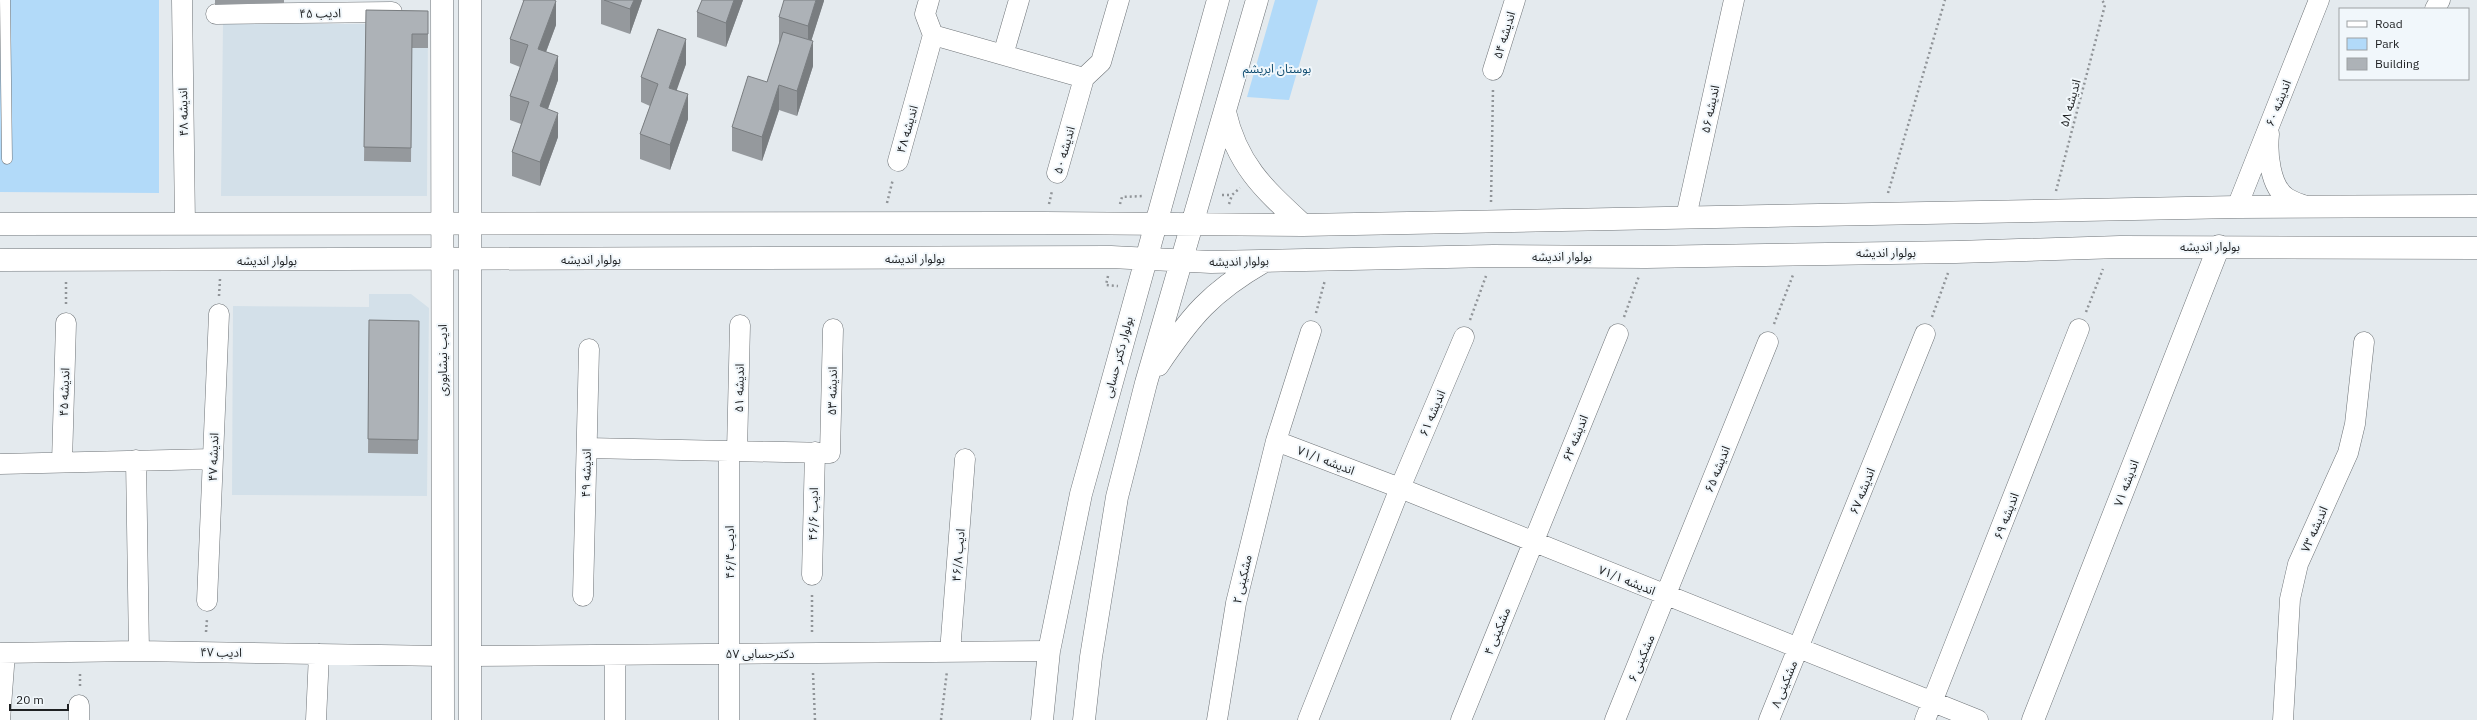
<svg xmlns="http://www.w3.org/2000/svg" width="2477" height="720" font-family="'IBM Plex Sans','Noto Sans Arabic',sans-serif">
<rect width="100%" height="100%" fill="#e4eaee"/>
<path fill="#d3e0e9" d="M223 24H428L427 196H221Z
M369 294H411L429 308 427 496 232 495 233 306 369 307Z"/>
<path fill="#b2daf9" d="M0 0H159V193L0 192Z
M1275 0H1318L1289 100 1247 97Z"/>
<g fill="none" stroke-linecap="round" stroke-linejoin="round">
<g stroke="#6e7377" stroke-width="11">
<path id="service" d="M5 0 7 159"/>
</g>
<g stroke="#6e7377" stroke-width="21">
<path id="minor" d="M182 0 185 224
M929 0 925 14 933 35
M2435 9 2440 0
M216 14 392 12
M933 35 1084 78
M1003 55 1019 0
M1493 70 1515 0
M1084 78 1101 62 1119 0
M2269 134C2267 153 2270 187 2287 198 2293 202 2301 204 2308 207
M898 161 933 35
M1057 173 1084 78
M2237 207 2319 0
M1686 217 1734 0
M1276 441 1400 488 1978 720
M587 448 830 453 833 329
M729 451V720
M737 451 740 325
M136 460 139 651
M62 462 66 323
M0 464 213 459
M812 575 815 452
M583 596 589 349
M207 601 219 314
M950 652 965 459
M0 653 139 651 443 656
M470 656 1049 651
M0 720 5 653
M79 720V705
M316 720 319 654
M615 720V655
M1217 720 1236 603 1276 441 1311 331
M1308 720 1400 488 1464 337
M1461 720 1618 334
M1615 720 1768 342
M1769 720 1925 334
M1925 720 2079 329
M2283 720 2290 599 2298 564 2348 453 2355 424 2364 342"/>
</g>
<g stroke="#6e7377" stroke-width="23">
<path id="tertiary" d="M442 0 443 720
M470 0V720
M2033 720 2219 246"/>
</g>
<g stroke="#6e7377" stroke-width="23">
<path id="secondary" d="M1225 112C1237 165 1264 189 1303 225
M0 224 1044 223 1303 225 2237 207 2477 206
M0 260 1111 257 1211 262 1493 256 1646 257 1956 252 2120 247 2477 248
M1158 365C1191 316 1211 292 1263 262
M1042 720 1049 651 1081 494 1218 0
M1084 720 1091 657 1117 497 1146 383 1257 0"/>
</g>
<path stroke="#909498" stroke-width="2.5" stroke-dasharray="2 3" stroke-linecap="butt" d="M2056 191 2105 5 2102 0
M1888 193 1945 0
M1222 195H1232
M1491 202 1493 89
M887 203 893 179
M1049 204 1052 191
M1120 204 1122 197 1143 196
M1229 204 1232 195 1240 188
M1108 276 1106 285 1118 286
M219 296 220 279
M66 304V279
M2086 312 2103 269
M1316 313 1325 280
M1624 317 1639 276
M1932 317 1948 273
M1470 320 1486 276
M1774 324 1793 275
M812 595V634
M206 632 207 619
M813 673 815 720
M80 686V671
M941 720 947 671"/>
<use href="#service" stroke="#fff" stroke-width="10"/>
<use href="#minor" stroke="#fff" stroke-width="20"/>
<use href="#tertiary" stroke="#fff" stroke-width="22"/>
<use href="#secondary" stroke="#fff" stroke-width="22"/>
</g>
<path fill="#95999d" d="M215 0H284V3L215 5Z
M522 0H554L556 25 546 52 558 80 548 109 558 137 540 186 512 176V152L521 124 510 120V96L520 67 510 63V39L524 1Z
M601 0H642L630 34 601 24Z
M743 0 726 47 697 37V12Z
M824 0 811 41 813 66 797 116 779 110 762 161 732 151V127L767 82 780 42H779V17Z
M366 10 428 11V48H412L411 162 364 161Z
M686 64 676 90 688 119 670 170 640 159V134L650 106 641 102V77Z
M369 320 419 321 418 454 368 453Z"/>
<path fill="#797d80" d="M634 0H642L630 34V9Z
M734 0H743L726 47V23Z
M816 0H824V1L808 51V26Z
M556 1V25L538 73V49Z
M686 39V64L669 112V88Z
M813 41V66L797 116V91Z
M558 56V80L540 131V106Z
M779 85V110L762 161V137Z
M688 94V119L670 170V145Z
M558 113V137L540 186V162Z"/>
<path fill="#adb2b7" stroke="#797d80" d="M524 0H554L556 1 538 49 558 56 540 106 558 113 540 162 512 152 529 102 510 96 528 45 510 39Z
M604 0H634L630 9Z
M702 0H734L726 23 697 12Z
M784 0H816L808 26 779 17Z
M366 10 428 11V34H412L411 148 364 147Z
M658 29 686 39 669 88 688 94 670 145 640 134 658 84 641 77Z
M783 32 813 41 797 91 779 85 762 137 732 127 748 76 767 82Z
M369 320 419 321 418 440 368 439Z"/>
<g text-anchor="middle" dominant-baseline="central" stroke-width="4" stroke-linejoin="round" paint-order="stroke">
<g font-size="12" fill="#1e2022" stroke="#f1f7fb">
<text transform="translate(320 13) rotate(-1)">ادیب ۴۵</text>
<text transform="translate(1504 35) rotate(-73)">اندیشه ۵۴</text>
<text transform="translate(2070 103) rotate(-75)">اندیشه ۵۸</text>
<text transform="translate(2278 103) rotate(-68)">اندیشه ۶۰</text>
<text transform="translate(1710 109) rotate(-78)">اندیشه ۵۶</text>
<text transform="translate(183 112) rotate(-91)">اندیشه ۴۸</text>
<text transform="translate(907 129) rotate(-74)">اندیشه ۴۸</text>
<text transform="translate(1064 150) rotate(-74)">اندیشه ۵۰</text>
<text x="2210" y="246">بولوار اندیشه</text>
<text x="1886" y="252">بولوار اندیشه</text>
<text x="1562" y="256">بولوار اندیشه</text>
<text x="915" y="258">بولوار اندیشه</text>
<text x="591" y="259">بولوار اندیشه</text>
<text x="267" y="260">بولوار اندیشه</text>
<text transform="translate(1239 261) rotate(-1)">بولوار اندیشه</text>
<text transform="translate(1118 357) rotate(-75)">بولوار دکتر حسابی</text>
<text transform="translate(442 360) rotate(-90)">ادیب نیشابوری</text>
<text transform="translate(739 388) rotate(-89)">اندیشه ۵۱</text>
<text transform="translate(832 391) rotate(-89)">اندیشه ۵۳</text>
<text transform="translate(64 392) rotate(-88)">اندیشه ۴۵</text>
<text transform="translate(1432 413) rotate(-67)">اندیشه ۶۱</text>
<text transform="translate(1575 438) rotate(-68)">اندیشه ۶۳</text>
<text transform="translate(213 457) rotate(-88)">اندیشه ۴۷</text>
<text transform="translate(1326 460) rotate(21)">اندیشه ۷۱/۱</text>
<text transform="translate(1717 469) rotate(-68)">اندیشه ۶۵</text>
<text transform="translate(586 473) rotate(-89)">اندیشه ۴۹</text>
<text transform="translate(2126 483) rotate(-69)">اندیشه ۷۱</text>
<text transform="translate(1862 491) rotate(-68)">اندیشه ۶۷</text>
<text transform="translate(813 514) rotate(-89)">ادیب ۴۶/۶</text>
<text transform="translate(2006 516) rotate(-69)">اندیشه ۶۹</text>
<text transform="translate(2314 529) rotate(-66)">اندیشه ۷۳</text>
<text transform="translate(729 552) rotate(-90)">ادیب ۴۶/۴</text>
<text transform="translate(958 555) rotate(-85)">ادیب ۴۶/۸</text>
<text transform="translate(1242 579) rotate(-77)">مشکینی ۲</text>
<text transform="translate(1627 580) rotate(22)">اندیشه ۷۱/۱</text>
<text transform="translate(1497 631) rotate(-68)">مشکینی ۴</text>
<text transform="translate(221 652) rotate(1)">ادیب ۴۷</text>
<text x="760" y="653">دکترحسابی ۵۷</text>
<text transform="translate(1641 658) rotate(-67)">مشکینی ۶</text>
<text transform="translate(1784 684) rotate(-68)">مشکینی ۸</text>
</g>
<g font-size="12" fill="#104d71" stroke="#f1f7fb">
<text x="1277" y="68">بوستان ابریشم</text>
</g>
</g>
<rect x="2339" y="8" width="130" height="72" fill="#f1f7fb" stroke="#9da1a4"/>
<rect x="2347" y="21" width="20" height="6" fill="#ffffff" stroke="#9da1a4"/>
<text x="2375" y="28" font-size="12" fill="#1e2022">Road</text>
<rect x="2347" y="38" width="20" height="12" fill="#b2daf9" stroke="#9da1a4"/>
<text x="2375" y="48" font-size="12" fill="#1e2022">Park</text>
<rect x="2347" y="58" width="20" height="12" fill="#adb2b7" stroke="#9da1a4"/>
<text x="2375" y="68" font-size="12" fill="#1e2022">Building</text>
<path d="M10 704v6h58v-6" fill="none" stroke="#1e2022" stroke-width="2"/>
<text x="16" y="704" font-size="12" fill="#1e2022" stroke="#f1f7fb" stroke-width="3" paint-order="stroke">20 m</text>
</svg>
